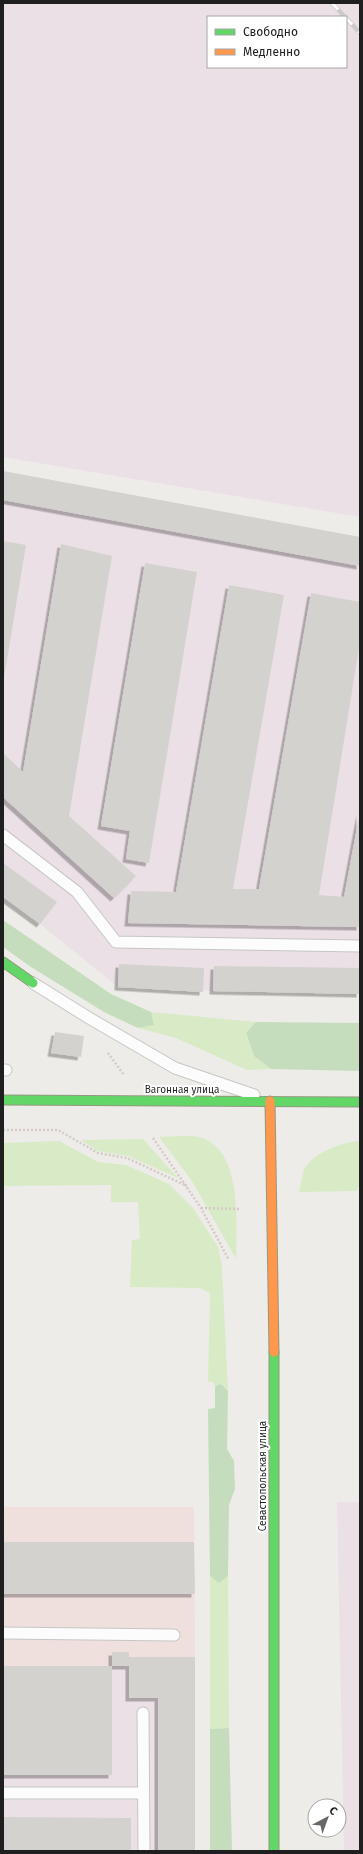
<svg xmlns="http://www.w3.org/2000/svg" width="363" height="1854" font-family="'Fira Sans',sans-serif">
<defs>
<filter id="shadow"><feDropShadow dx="-3.5" dy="3.5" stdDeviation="0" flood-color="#0004"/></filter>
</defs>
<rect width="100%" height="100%" fill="#edece8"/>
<path fill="#efe0de" d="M3 1507H194L195 1657 129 1666 112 1719H3Z"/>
<path fill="#ebe0e6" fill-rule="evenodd" d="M3 3H360V517L3 457ZM208 17H346V67H208Z
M3 471 360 537V994L213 991 118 987 40 924 3 899Z
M337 1502H360V1851H344Z
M195 1657V1851H3V1719H112V1666H129Z"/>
<path fill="#d8ebc6" d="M151 1012 256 1022 246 1034 254 1056 271 1069 247 1070 176 1038 138 1028 154 1025Z
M159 1137C171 1137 195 1134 205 1139 243 1156 236 1225 236 1259L192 1181Z
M143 1139 178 1178 128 1156 98 1151 81 1140Z
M59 1141 98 1162 126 1165 169 1184 193 1208 218 1247 222 1266 228 1391 221 1384 215 1386 213 1382H208L210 1293 200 1288 130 1287 132 1240 140 1239 138 1202H111V1185L3 1186V1143Z
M360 1141V1184L357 1191 299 1192C301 1185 302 1174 305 1168 315 1152 342 1142 360 1141Z
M210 1576 219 1582 228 1576 229 1728 210 1729Z"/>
<path fill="#c6ddbd" d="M3 920 111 994 151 1012 154 1025 138 1028 104 1012 31 967 3 947Z
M256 1022 360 1023V1071L271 1069 254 1056 246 1033Z
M221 1384 228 1391 227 1449 234 1461 235 1489 229 1505 228 1576 219 1583 210 1576 208 1409 215 1408V1386Z
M229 1728 232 1851H210V1729Z"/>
<path fill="#d4d2cf" filter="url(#shadow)" d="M3 471 360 537V566L3 500Z
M3 541 26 545 4 678H3Z
M61 544 112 556 69 816 136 876 114 898 3 797V753L23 772Z
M145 563 197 572 149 863 126 859 130 831 101 826Z
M229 585 284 595 233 889H259L311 593 360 602V642L319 895 344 897 360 812V927L128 923 131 891 176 892Z
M3 863 57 902 40 924 3 897Z
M119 964 204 968 203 992 118 987Z
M214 966 360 968V994L213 991Z
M55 1032 84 1036 81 1057 51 1053Z
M3 1542H194L195 1594H3Z
M112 1652H129V1657H195V1851H158V1698H129V1666H112V1775H3V1666H112Z
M3 1817 131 1818V1851H3Z"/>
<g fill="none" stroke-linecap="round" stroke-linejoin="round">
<g stroke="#c6c6c4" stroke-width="13">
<path id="lane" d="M3 835 77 892 116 942 360 946
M33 983 89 1018 175 1068 254 1095
M3 1070H6
M3 1633 174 1635
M143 1713 144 1851
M3 1793H143"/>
</g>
<g stroke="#949880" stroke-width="11">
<path id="fast" d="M3 962 33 983
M3 1100 360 1102
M274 1352V1851"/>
</g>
<g stroke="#949880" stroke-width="11">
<path id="slow" d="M270 1101 274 1352"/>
</g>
<path stroke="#d6cac7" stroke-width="2.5" stroke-dasharray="2 2" stroke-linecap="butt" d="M108 1053 124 1075
M3 1130H58L98 1153 127 1158 187 1186
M153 1138 201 1208 229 1260
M201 1208 241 1209"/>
<use href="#lane" stroke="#fcfcfc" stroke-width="11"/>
<use href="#fast" stroke="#63d668" stroke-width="9"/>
<use href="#slow" stroke="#ff974d" stroke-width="9"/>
<g stroke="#cbcbca" stroke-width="4.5">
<path id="rail" d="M332 3 345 17
M346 18 360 33"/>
</g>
<use href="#rail" stroke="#fff" stroke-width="3" stroke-dasharray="9" stroke-linecap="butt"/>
</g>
<g text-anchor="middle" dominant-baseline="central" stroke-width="4" stroke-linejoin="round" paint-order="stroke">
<g font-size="10" fill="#1f1f1f" stroke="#fff">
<text x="182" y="1090">Вагонная улица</text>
<text transform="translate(263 1476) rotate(-90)">Севастопольская улица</text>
</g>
</g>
<rect width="363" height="1854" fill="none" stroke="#1f1f1f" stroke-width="8"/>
<rect x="207" y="16" width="140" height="52" fill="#ffffff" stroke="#a5a5a5"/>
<rect x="215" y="29" width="20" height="6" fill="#63d668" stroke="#a5a5a5"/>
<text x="243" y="36" font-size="12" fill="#1f1f1f">Свободно</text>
<rect x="215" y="49" width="20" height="6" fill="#ff974d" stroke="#a5a5a5"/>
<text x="243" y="56" font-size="12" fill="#1f1f1f">Медленно</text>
<g transform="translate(327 1818) rotate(41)"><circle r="19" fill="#ffffff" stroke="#a5a5a5"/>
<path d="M0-3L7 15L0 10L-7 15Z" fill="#676765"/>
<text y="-6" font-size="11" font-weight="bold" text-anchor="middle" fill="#1f1f1f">С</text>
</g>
</svg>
